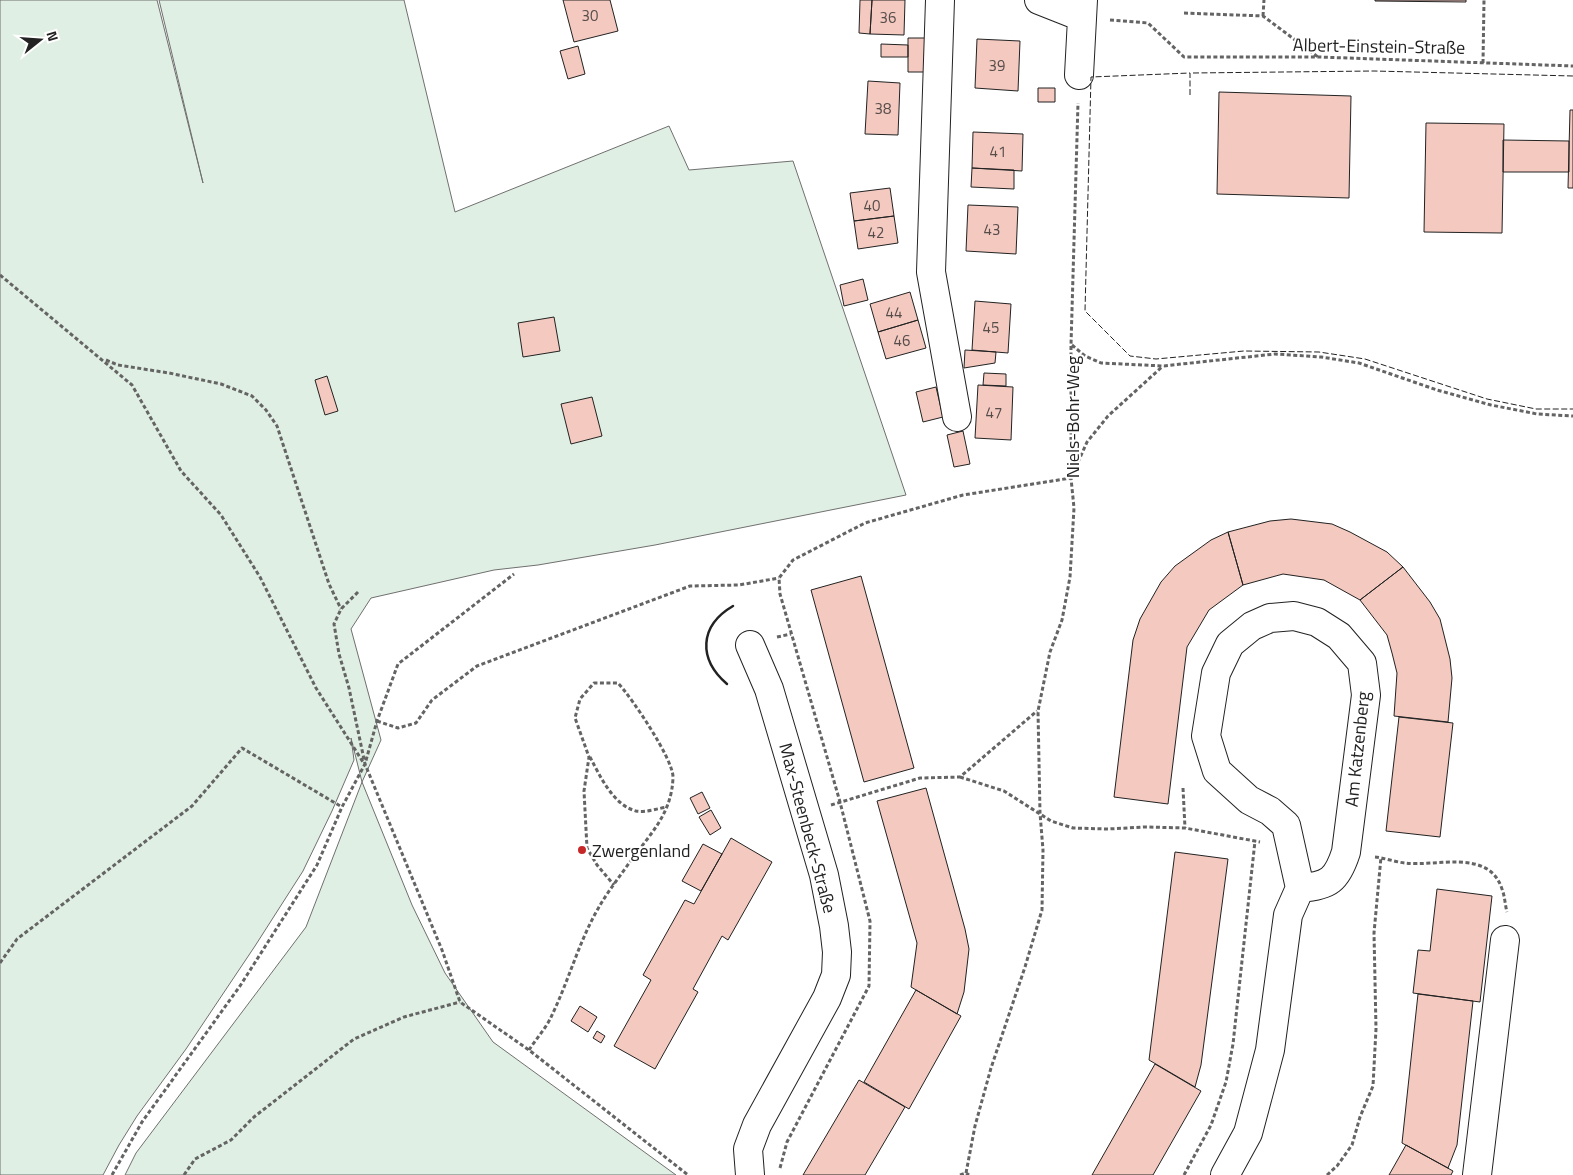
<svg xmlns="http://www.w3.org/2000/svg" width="1573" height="1175" font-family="'Titillium Web',sans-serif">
<rect width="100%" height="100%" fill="#fff"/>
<path fill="#e0efe3" stroke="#6f6f6f" d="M0 0H157L203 183 159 0H404L455 212 669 126 689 170 793 161 906 495 655 545 538 565 494 570 371 598 351 629 381 740 362 782 412 905 445 973 493 1042 676 1175H125L136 1153 306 927 362 782 351 738 354 760 332 811 303 871 255 946 186 1049 137 1116 119 1145 103 1175H0Z"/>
<path fill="#f3c9c0" stroke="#222" d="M563 0H610L618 31 574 42Z
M860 0H872L870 34 859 33Z
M872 0H905L904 35 870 34Z
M1375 0H1466V2L1375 1Z
M908 38H926V72H908Z
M977 39 1020 41 1018 91 975 88Z
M881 44 908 45V57H881Z
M578 46 585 74 568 79 560 51Z
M868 81 900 83 898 135 865 134Z
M1038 88H1055V102H1038Z
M1219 92 1351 96 1349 198 1217 194Z
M1570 110H1573V188H1568Z
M1426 123 1504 124 1502 233 1424 232Z
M973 132 1023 134 1022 171 972 168Z
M1503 140 1569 141V172H1503Z
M972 168 1014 170V189L971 187Z
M890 188 894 216 854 221 850 193Z
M968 205 1018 207 1016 254 966 251Z
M894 216 898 243 858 249 854 221Z
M863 279 868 300 844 306 840 285Z
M910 292 918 320 878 332 870 304Z
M975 301 1011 304 1008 353 972 350Z
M554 317 560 351 523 357 518 323Z
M918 320 926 348 886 359 878 332Z
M965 350 996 352 995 363 964 368Z
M984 373 1006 374V386L983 385Z
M327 376 338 411 325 415 315 380Z
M978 385 1013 387 1011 440 975 438Z
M936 387 943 417 923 422 916 392Z
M592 397 602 436 571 444 561 404Z
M963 431 970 464 954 467 947 435Z
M1291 519 1332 524 1350 532 1387 552 1403 567 1360 600 1324 580 1283 574 1243 585 1228 532 1270 521Z
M1228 532 1243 585 1209 610 1187 647 1168 804 1114 797 1133 640 1140 619 1161 582 1175 566 1211 540Z
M1403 567 1430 602 1440 619 1450 659 1452 678 1448 722 1394 716 1397 673 1392 653 1387 635 1360 600Z
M861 576 914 768 864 782 811 590Z
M1399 717 1453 723 1440 837 1386 831Z
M926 788 965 929 969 949 964 992 957 1014 911 987 917 943 877 801Z
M702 792 710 808 698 814 690 798Z
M711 810 721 828 710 835 699 817Z
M731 838 772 862 728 940 722 936 693 989 698 992 655 1069 614 1046 651 980 643 975 685 900 694 904Z
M703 844 722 854 701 891 682 881Z
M1175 852 1228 859 1201 1065 1195 1087 1149 1060Z
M1437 889 1492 896 1480 1002 1413 993 1418 950 1430 951Z
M916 990 961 1016 909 1109 864 1082Z
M1418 994 1473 1001 1457 1145 1448 1168 1402 1143Z
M580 1006 597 1017 588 1032 571 1021Z
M597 1031 605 1036 601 1043 593 1038Z
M1155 1064 1201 1091 1153 1175H1092Z
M859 1080 905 1107 865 1175H803Z
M1406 1145 1453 1171 1451 1175H1389Z"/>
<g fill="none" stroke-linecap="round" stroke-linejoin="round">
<g stroke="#222" stroke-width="30">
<path id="minor" d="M940 0 931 272 957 417
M1039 0 1082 17
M1079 75 1083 0
M750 1175 748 1149 757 1125 827 998 836 975 837 952 834 926 824 875 769 689 750 645
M1225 1175 1248 1133 1270 1050 1288 915 1300 888 1286 825 1270 811 1249 800 1217 771 1206 736 1216 673 1230 644 1252 626 1270 618 1294 616 1317 622 1339 636 1362 663 1366 695 1346 852C1337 880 1329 886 1300 888
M1477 1175 1505 940"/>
</g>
<path stroke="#646464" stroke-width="3" stroke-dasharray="4 2.5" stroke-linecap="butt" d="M1184 13 1263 16 1318 57
M1263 16 1264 0
M1110 20 1148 23 1184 57H1319L1573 66
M1483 63 1484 0
M0 275 132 385 181 471 221 515 260 577 316 688 363 762
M1072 345 1085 356 1101 363 1163 366 1275 354 1321 357 1359 363 1437 390 1491 405 1537 414 1573 416
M106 360 118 365 169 373 221 384 252 396 266 410 277 426 329 584 341 609
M358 592 341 609 334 624 339 654 349 688 365 764 442 950 460 1002 529 1050 688 1175
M777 637 791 634
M377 721 398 728 416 723 432 700 477 666 690 586 739 585 779 578
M590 757C600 776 613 805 636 811 645 813 659 808 668 807
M960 777 1004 791 1051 821 1073 828 1108 829 1145 827 1185 828 1260 842
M1183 788 1185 828
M831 805 920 778 960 777 1037 711
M1375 857C1385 858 1395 862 1405 863 1436 867 1489 848 1502 889 1505 897 1505 905 1507 912
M0 963 17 939 192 806 242 748 342 807
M529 1050C536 1039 547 1027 552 1015 569 980 579 941 599 907 607 893 617 880 627 866 647 837 672 816 673 777 673 759 632 698 618 683H594L580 699 575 718 589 757 584 791 587 848 597 865 614 885
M780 1168 787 1142 869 986 870 921 840 802 780 594 779 578 793 560 865 523 963 495 1071 478 1087 442 1108 416 1163 366
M966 1173 975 1126 991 1068 1025 967 1042 910 1043 850 1040 813 1038 711 1050 652 1062 620 1070 577 1074 508 1071 478V345L1078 103
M112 1175 142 1122 240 986 317 865 342 807 365 764 377 721 398 664 514 574
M184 1175 195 1159 231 1140 254 1117 354 1039 404 1017 460 1002
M960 1175 966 1173 969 1175
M1184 1175 1211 1125 1226 1082 1233 1044 1255 841
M1327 1175 1337 1166 1352 1145 1360 1117 1373 1086 1376 1029 1374 933 1381 857"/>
<use href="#minor" stroke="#fff" stroke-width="28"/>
<path stroke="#222" stroke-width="1" stroke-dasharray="6 2.5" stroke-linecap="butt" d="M1193 73 1374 71 1573 76
M1190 95V73L1091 77 1085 311 1130 356 1156 359 1244 351 1319 352 1365 359 1487 399 1536 409H1573"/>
<path stroke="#222" stroke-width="2.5" d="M727 684C698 659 699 626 733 606"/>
</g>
<circle fill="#c62828" stroke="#fff" stroke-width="2" cx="582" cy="850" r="5"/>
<g text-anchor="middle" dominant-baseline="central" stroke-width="4" stroke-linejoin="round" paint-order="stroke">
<g font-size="15" fill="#564c4a">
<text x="590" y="15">30</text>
<text x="888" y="17">36</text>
<text x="997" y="65">39</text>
<text x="883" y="108">38</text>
<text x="998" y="151">41</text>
<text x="872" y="205">40</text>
<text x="992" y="229">43</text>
<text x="876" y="232">42</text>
<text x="894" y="312">44</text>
<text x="991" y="327">45</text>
<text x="902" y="340">46</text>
<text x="994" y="412">47</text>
</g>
<g font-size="18" fill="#222" stroke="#fff">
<text transform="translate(1379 46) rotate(1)">Albert-Einstein-Straße</text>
<text transform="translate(1072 417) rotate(-90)">Niels-Bohr-Weg</text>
<text transform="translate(1357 749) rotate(-84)">Am Katzenberg</text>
<text transform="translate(808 828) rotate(75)">Max-Steenbeck-Straße</text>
</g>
<g font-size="18" fill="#222" stroke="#fff" text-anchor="start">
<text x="592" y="850">Zwergenland</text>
</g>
</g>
<g transform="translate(40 40) rotate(73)" stroke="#ffffff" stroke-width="4" paint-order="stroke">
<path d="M0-4L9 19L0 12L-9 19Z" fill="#222222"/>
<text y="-8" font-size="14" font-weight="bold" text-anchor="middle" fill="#222222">N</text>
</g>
</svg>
